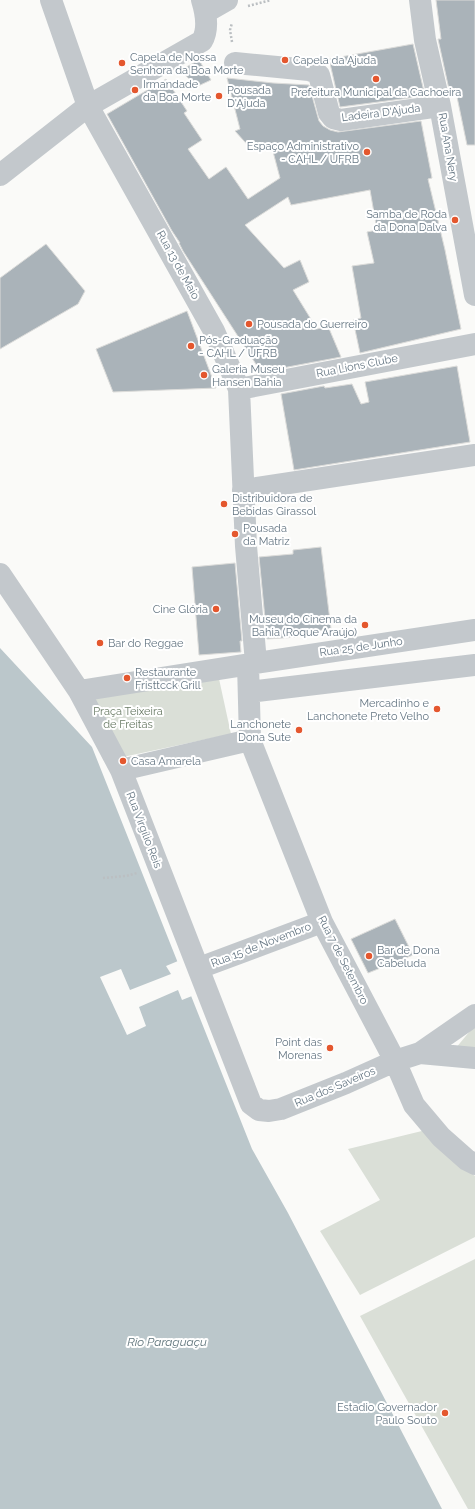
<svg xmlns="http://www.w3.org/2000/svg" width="475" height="1509" font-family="Raleway,sans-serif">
<rect width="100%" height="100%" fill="#fafaf8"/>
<path fill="#dadfd7" d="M216 665 231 734 104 761 70 689Z
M475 1025V1049H455Z
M426 1130 475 1176V1237L360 1295 320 1231 380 1200 348 1149Z
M475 1259V1509H468L360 1316Z"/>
<path fill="#bbc7cb" d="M0 648 92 747 252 1149 288 1213 442 1509H0Z"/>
<path fill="#fafaf8" d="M178 961 192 996 182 1000 178 990 139 1007 146 1026 127 1035 100 977 121 969 130 990 171 974 166 966Z"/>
<path fill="#aab3b9" stroke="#dcdcda" d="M436 0H475V145H467L456 92 450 94 438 39H441Z
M413 44 425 96 340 107 329 59Z
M199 60 211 80 196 87 181 70Z
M227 78 273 83 309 85 319 121 323 126 330 130 338 132 421 121 432 178 428 179 445 250 461 329 360 353 353 320 361 318 352 266 374 263 367 232 377 230 370 190 291 205 288 197 245 225 284 268 300 260 309 282 293 290 317 329 328 326 341 357 261 372 183 251 179 243H180L172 231 107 114 166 79 187 111 184 113 202 140 188 149 209 179 226 167 248 199 280 178 271 144 259 151H253L235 131 240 129Z
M46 244 85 291 78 304 0 349V278Z
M187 311 216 388 113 392 96 349Z
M457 366 470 442 294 470 281 394 324 386 325 388 352 384 361 404 369 402 365 382Z
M321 547 331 629 298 633V637L267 639 259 557 293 554V550Z
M235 563 242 641H240L241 652 199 655 192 567Z
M395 919 413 955 368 973 351 939Z"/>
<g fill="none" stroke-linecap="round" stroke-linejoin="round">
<path stroke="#bbbfc2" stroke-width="2.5" stroke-dasharray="2 2" stroke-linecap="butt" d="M248 6 271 0
M232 42 230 30 232 23
M103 878 126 876 137 873"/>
<path stroke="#c3c8cc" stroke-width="22" d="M51 0 88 106 214 331 239 389 246 546 256 663
M420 0 425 40 440 106 475 295
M206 12 227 0
M235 63 309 70 315 72 319 75 329 113 333 118 341 120 440 106
M0 175 88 106 202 41C209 29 206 13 202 0
M239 389 475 344
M243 490 475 455
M0 574 79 691 121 770 251 1104 259 1110 269 1111 281 1109 346 1083 395 1061 420 1053 475 1015
M248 664 250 740 322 922 395 1061 414 1105 441 1137 467 1160 475 1164
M79 691 256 663 475 630
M249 692 475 665
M121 770 250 740
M199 968 322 922
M420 1053 475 1058"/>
</g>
<g fill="#e4572e" stroke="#fff" stroke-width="1.5">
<circle cx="285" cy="60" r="4"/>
<circle cx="122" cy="63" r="4"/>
<circle cx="376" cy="79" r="4"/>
<circle cx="135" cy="90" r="4"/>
<circle cx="219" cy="96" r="4"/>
<circle cx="367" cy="152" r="4"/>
<circle cx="455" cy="220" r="4"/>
<circle cx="249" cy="324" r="4"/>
<circle cx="191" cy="346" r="4"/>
<circle cx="204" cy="375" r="4"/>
<circle cx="224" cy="504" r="4"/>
<circle cx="235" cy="534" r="4"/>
<circle cx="216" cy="609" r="4"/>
<circle cx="365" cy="625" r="4"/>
<circle cx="100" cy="643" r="4"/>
<circle cx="127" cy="678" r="4"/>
<circle cx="437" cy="709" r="4"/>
<circle cx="299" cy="730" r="4"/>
<circle cx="123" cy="761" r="4"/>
<circle cx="369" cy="956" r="4"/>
<circle cx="330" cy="1048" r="4"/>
<circle cx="445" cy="1413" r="4"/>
</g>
<g text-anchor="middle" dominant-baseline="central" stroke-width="4" stroke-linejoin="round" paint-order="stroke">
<g font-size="11" fill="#657683" stroke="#fff" text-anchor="start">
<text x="130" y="57">Capela de Nossa<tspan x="130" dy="13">Senhora da Boa Morte</tspan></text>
<text x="293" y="60">Capela da Ajuda</text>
<text x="143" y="84">Irmandade<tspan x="143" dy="13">da Boa Morte</tspan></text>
<text x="227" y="90">Pousada<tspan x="227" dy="13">D'Ajuda</tspan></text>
<text x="376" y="92" text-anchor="middle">Prefeitura Municipal da Cachoeira</text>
<text x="359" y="146" text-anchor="end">Espaço Administrativo<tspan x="359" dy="13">- CAHL / UFRB</tspan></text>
<text x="447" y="214" text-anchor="end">Samba de Roda<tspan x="447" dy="13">da Dona Dalva</tspan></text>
<text x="257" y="324">Pousada do Guerreiro</text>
<text x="199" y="340">Pós-Graduação<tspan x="199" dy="13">- CAHL / UFRB</tspan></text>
<text x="212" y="369">Galeria Museu<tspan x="212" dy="13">Hansen Bahia</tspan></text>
<text x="232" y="498">Distribuidora de<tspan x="232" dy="13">Bebidas Girassol</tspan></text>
<text x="243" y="528">Pousada<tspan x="243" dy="13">da Matriz</tspan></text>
<text x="208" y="609" text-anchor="end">Cine Glória</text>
<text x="357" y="619" text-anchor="end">Museu do Cinema da<tspan x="357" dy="13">Bahia (Roque Araújo)</tspan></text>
<text x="108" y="643">Bar do Reggae</text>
<text x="135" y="672">Restaurante<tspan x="135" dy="13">Fristtcck Grill</tspan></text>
<text x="429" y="703" text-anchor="end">Mercadinho e<tspan x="429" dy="13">Lanchonete Preto Velho</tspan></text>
<text x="291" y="724" text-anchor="end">Lanchonete<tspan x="291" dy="13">Dona Sute</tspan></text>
<text x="131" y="761">Casa Amarela</text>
<text x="377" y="950">Bar de Dona<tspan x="377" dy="13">Cabeluda</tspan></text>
<text x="322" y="1042" text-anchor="end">Point das<tspan x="322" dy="13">Morenas</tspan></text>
<text x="437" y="1407" text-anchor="end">Estadio Governador<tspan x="437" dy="13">Paulo Souto</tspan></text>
</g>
<g font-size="11" fill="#657683" stroke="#fff">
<text transform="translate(381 113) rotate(-7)">Ladeira D'Ajuda</text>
<text transform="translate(448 147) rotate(80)">Rua Ana Nery</text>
<text transform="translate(178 265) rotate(61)">Rua 13 de Maio</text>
<text transform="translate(357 366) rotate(-11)">Rua Lions Clube</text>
<text transform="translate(361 647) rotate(-8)">Rua 25 de Junho</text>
<text transform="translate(144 830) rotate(69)">Rua Virgílio Reis</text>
<text transform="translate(261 945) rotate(-21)">Rua 15 de Novembro</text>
<text transform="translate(343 960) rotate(63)">Rua 7 de Setembro</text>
<text transform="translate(335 1087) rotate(-23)">Rua dos Saveiros</text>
</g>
<g font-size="11" fill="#687a64" stroke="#fff">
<text x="128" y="711">Praça Teixeira<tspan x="128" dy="13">de Freitas</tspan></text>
</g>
<g font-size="12" font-style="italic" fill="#60757c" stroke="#fff">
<text x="167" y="1342">Rio Paraguaçu</text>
</g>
</g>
</svg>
